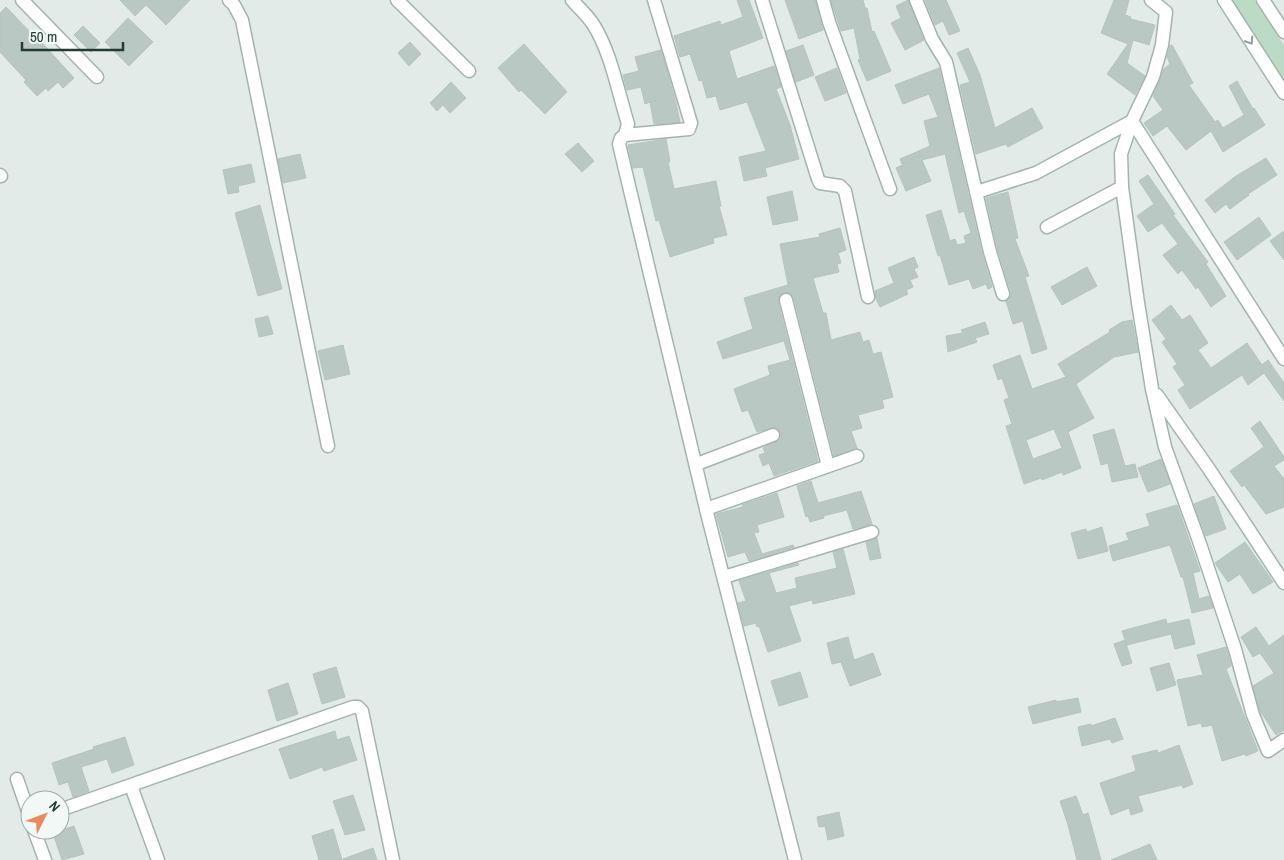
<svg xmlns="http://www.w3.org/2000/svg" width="1284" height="860" font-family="'Archivo Narrow',sans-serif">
<rect width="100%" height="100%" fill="#e2ebe7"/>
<path fill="#bcdbc6" d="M1232 0H1255L1284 45V80Z"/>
<path fill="#bac8c3" stroke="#b5c4be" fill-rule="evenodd" d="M120 0H190L166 25 146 5 135 16Z
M737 0H749L763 38 729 51 737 79 774 66 781 87 776 89 790 125 799 159 765 168 767 176 744 181 739 157 766 151 747 102 720 110 716 96 707 98 702 80 699 81 690 54 680 57 674 36 720 21 721 25 743 17Z
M785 0H815L823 30 799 39Z
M831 0H863L865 8H867L872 32 874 31 891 71 867 81 858 60 860 59 854 28 841 31Z
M908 0 924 40 905 50 891 23 901 18 896 6Z
M925 0H946L960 31 949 35 943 21 935 25Z
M1114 0H1129L1125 15 1131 17 1130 19 1155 25 1149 45 1133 40 1127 63 1145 76 1135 95 1107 74 1128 44 1101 33Z
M6 7 32 34 33 33 74 78 63 88 58 82 48 91 46 88 37 96 24 82 26 80 0 52V13Z
M128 18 153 42 129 66 105 42Z
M83 26 100 43 91 52 74 35Z
M410 42 421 54 409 66 398 53Z
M524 44 567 92 545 114 521 90 519 92 498 68Z
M803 45 814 75 796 82 786 51Z
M1172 45 1193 83 1189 85 1215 122 1218 120 1223 128 1244 115 1229 86 1237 81 1253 109 1254 108 1265 125 1223 152 1211 131 1186 150 1167 126 1153 136 1144 123 1163 110 1153 96 1164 69 1170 64 1167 57 1170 46Z
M968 48 980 75 995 128 1032 108 1043 128 1008 147 1006 144 976 154 960 85 970 82 957 53Z
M661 50 676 103 680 122 654 124 650 102 645 104 641 87 627 90 623 75 639 71 635 57Z
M837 68 846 93 825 101 815 77Z
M939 68 982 254 992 287 988 289 986 284 973 289 969 279 949 285 940 255 938 256 926 215 941 210 950 241 955 239 957 245 966 243 964 236 971 233 964 211 959 213 945 154 922 160 931 181 906 191 896 168 909 162 902 164 900 159 930 146 924 121 938 117 929 94 903 104 895 85Z
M451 82 466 98 450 113 443 105 437 111 430 103Z
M666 139 670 162H668L674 189 716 181 721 206H719L727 235 713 238 714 243 670 257 659 220 656 221 643 167 633 168 628 145Z
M578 143 594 161 582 172 565 154Z
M300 154 306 178 283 183 278 159Z
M1266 158 1277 175 1248 194 1249 195 1230 209 1226 204 1215 213 1205 200 1236 176Z
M251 164 255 182 238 186 239 192 228 194 223 170Z
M1148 175 1175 214 1173 215 1208 262 1206 264 1226 296 1211 307 1198 287 1196 289 1182 270 1178 274 1163 255 1178 244 1162 223 1148 232 1137 216 1154 204 1139 181Z
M792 191 798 220 773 225 767 197Z
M1008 192 1018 238 1015 239 1029 276 1025 277 1047 349 1032 354 1023 321 1013 324 1006 301 1011 296V292L998 250 986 198Z
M260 205 282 289 258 296 235 213Z
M1259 217 1271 235 1237 260 1224 242Z
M840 228 846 250 838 253 841 263 837 264 839 272 813 278 823 313H826L831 340 860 332 863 342 869 340 873 354 881 352 893 397 882 400 884 408 858 415 862 428 851 431 857 448 834 456 794 298 789 292 781 294 778 302 818 461 774 476 769 463 763 466 759 455 765 453 763 448 779 440 781 437 780 432 774 427 757 432 748 410 742 412 734 389 770 375 768 366 790 360 784 341 723 359 717 342 753 329 744 298 788 285 780 244 820 237 819 234Z
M1284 231V260L1270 241Z
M914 257 918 267 914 269 918 277 910 280 913 287 906 290 908 294 880 307 876 299 875 291 894 283 888 268Z
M1087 267 1097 286 1062 305 1051 287Z
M1171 305 1182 320 1190 315 1208 343 1198 350 1211 368 1247 343 1262 365 1268 360 1284 383V401L1264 373 1248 385 1242 375 1190 409 1178 390 1185 385 1173 367 1177 364 1162 342 1166 339 1152 320Z
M268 316 273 334 259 337 255 319Z
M1132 320 1138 352 1114 357 1076 384 1094 418 1068 432 1081 468 1063 475 1062 472 1042 480 1041 478 1024 484 1006 426 1012 424 1004 400 1009 398 1002 378 998 380 993 365 1020 355 1032 389 1066 377 1058 364 1110 332 1109 330 1122 322ZM1054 429 1062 448 1033 459 1026 440Z
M985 322 989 334 975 338 977 342 948 352 946 336 963 333 961 330Z
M343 345 350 374 325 380 318 351Z
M1260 421 1284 457V460L1274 466 1284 479V507L1266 514 1244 485 1242 487 1230 471 1264 447 1251 428Z
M1114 429 1125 466 1135 464 1138 477 1112 482 1108 463 1101 465 1093 435Z
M1161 459 1170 484 1148 492 1138 468Z
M811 481 818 503 861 491 872 524 853 529 847 510 823 516 824 518 810 522 808 516 806 517 797 486Z
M777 493 784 517 757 525 759 532 754 533 762 554 793 545 794 547 749 561 745 552 728 557 716 514 743 507 742 505Z
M1214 496 1226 529 1206 536 1194 504Z
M1177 505 1200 571 1193 573 1199 599 1209 596 1213 608 1192 613 1183 577H1181L1170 545 1113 561 1109 546 1129 540 1126 533 1150 526 1146 514Z
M1102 527 1108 551 1078 559 1071 533 1086 529 1087 532Z
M877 538 881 558 870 560 866 542Z
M1245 542 1273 582 1253 594 1240 574 1228 582 1215 563Z
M843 549 855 594 813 604 812 600 789 606 801 641 768 652 759 626 757 627 756 623 744 626 738 603 746 601 739 581 798 563 799 565 769 573 776 593 797 588 795 578 837 568 833 552Z
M1166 619 1167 624 1189 619 1195 644 1175 649 1171 634 1127 645 1122 631Z
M1256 627 1269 646 1284 635V730L1276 735 1260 711 1253 686 1274 673 1260 653 1253 657 1241 637Z
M848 637 854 660 873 653 881 675 850 686 841 662 832 664 827 643Z
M1125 640 1132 663 1122 666 1114 644Z
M1226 647 1231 666 1226 669 1258 751 1246 756 1245 754 1222 761 1212 725 1202 727 1201 723 1188 726 1177 680 1203 675 1197 655Z
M1169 663 1176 685 1157 691 1150 668Z
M336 667 345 697 322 704 313 674Z
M800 672 808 697 779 706 771 681Z
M288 683 298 714 277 721 268 690Z
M1078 698 1081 712 1033 724 1028 707 1056 700V702Z
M1115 718 1123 739 1112 743 1110 739 1082 746 1078 727 1091 724V726Z
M335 731 337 740 349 736 357 760 324 771 322 767 290 779 279 749Z
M125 737 134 765 112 773 107 759 81 767 89 791 73 797 68 782 59 785 52 763 94 749 93 747Z
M1179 745 1193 784 1183 788 1182 785 1138 796 1143 811 1131 815 1129 808 1111 815 1100 783 1136 771 1132 756 1157 750 1158 753Z
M353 795 365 830 345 835 333 801Z
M1076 796 1083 815 1088 813 1101 860H1077L1068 825 1060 801Z
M839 812 844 836 828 840 825 826 819 827 817 817Z
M74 826 84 854 62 860 53 833Z
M333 829 342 860H319L312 836Z
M1150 844 1157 860H1111Z
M373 848 377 860H344L343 859Z"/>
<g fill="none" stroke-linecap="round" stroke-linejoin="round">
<g stroke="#a5b3ae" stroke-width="15">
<path id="minor" d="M22 0 97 77
M229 0 234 5 242 20 328 446
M397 0 469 71
M572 0C579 8 587 15 593 24 611 52 618 92 628 124L625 135 621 138 619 144 706 509 795 860
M762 0 818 179 820 183 840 186 845 191 868 297
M823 0 829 22 890 189
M916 0 932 39 946 62 990 252 1003 294
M1151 0 1166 12 1162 45 1153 77 1132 121 1121 154 1122 187 1138 303 1152 389 1165 447 1199 541 1235 649 1253 715 1268 751 1284 740
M1224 0 1284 93
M1263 0 1284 32
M1132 121 1284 359
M625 135 689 129 691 123 654 0
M0 175 1 176
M977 192 1036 173 1132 121
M1047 227 1122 187
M786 300 828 466
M1157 395 1209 469 1284 583
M697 464 773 435
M706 509 857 456
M724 577 872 532
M17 779 30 817
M131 786 158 860
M60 810 353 707H358L362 711 393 860
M34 830 45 860"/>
</g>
<use href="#minor" stroke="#fff" stroke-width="12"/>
</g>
<defs><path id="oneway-chevron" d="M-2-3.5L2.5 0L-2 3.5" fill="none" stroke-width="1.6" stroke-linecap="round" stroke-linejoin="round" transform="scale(1.25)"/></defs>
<use stroke="#919d9a" href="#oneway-chevron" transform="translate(1250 41) rotate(57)"/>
<g transform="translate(45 815) rotate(48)"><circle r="24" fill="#f2f8f5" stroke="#9faca8"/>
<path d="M0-4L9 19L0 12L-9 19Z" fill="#e78a64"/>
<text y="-8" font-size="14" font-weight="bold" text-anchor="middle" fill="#233b35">N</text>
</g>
<path d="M22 42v8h101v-8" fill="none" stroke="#233b35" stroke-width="2.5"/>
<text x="30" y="42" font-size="15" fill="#233b35" stroke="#f2f8f5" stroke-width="4" paint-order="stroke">50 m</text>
</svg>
